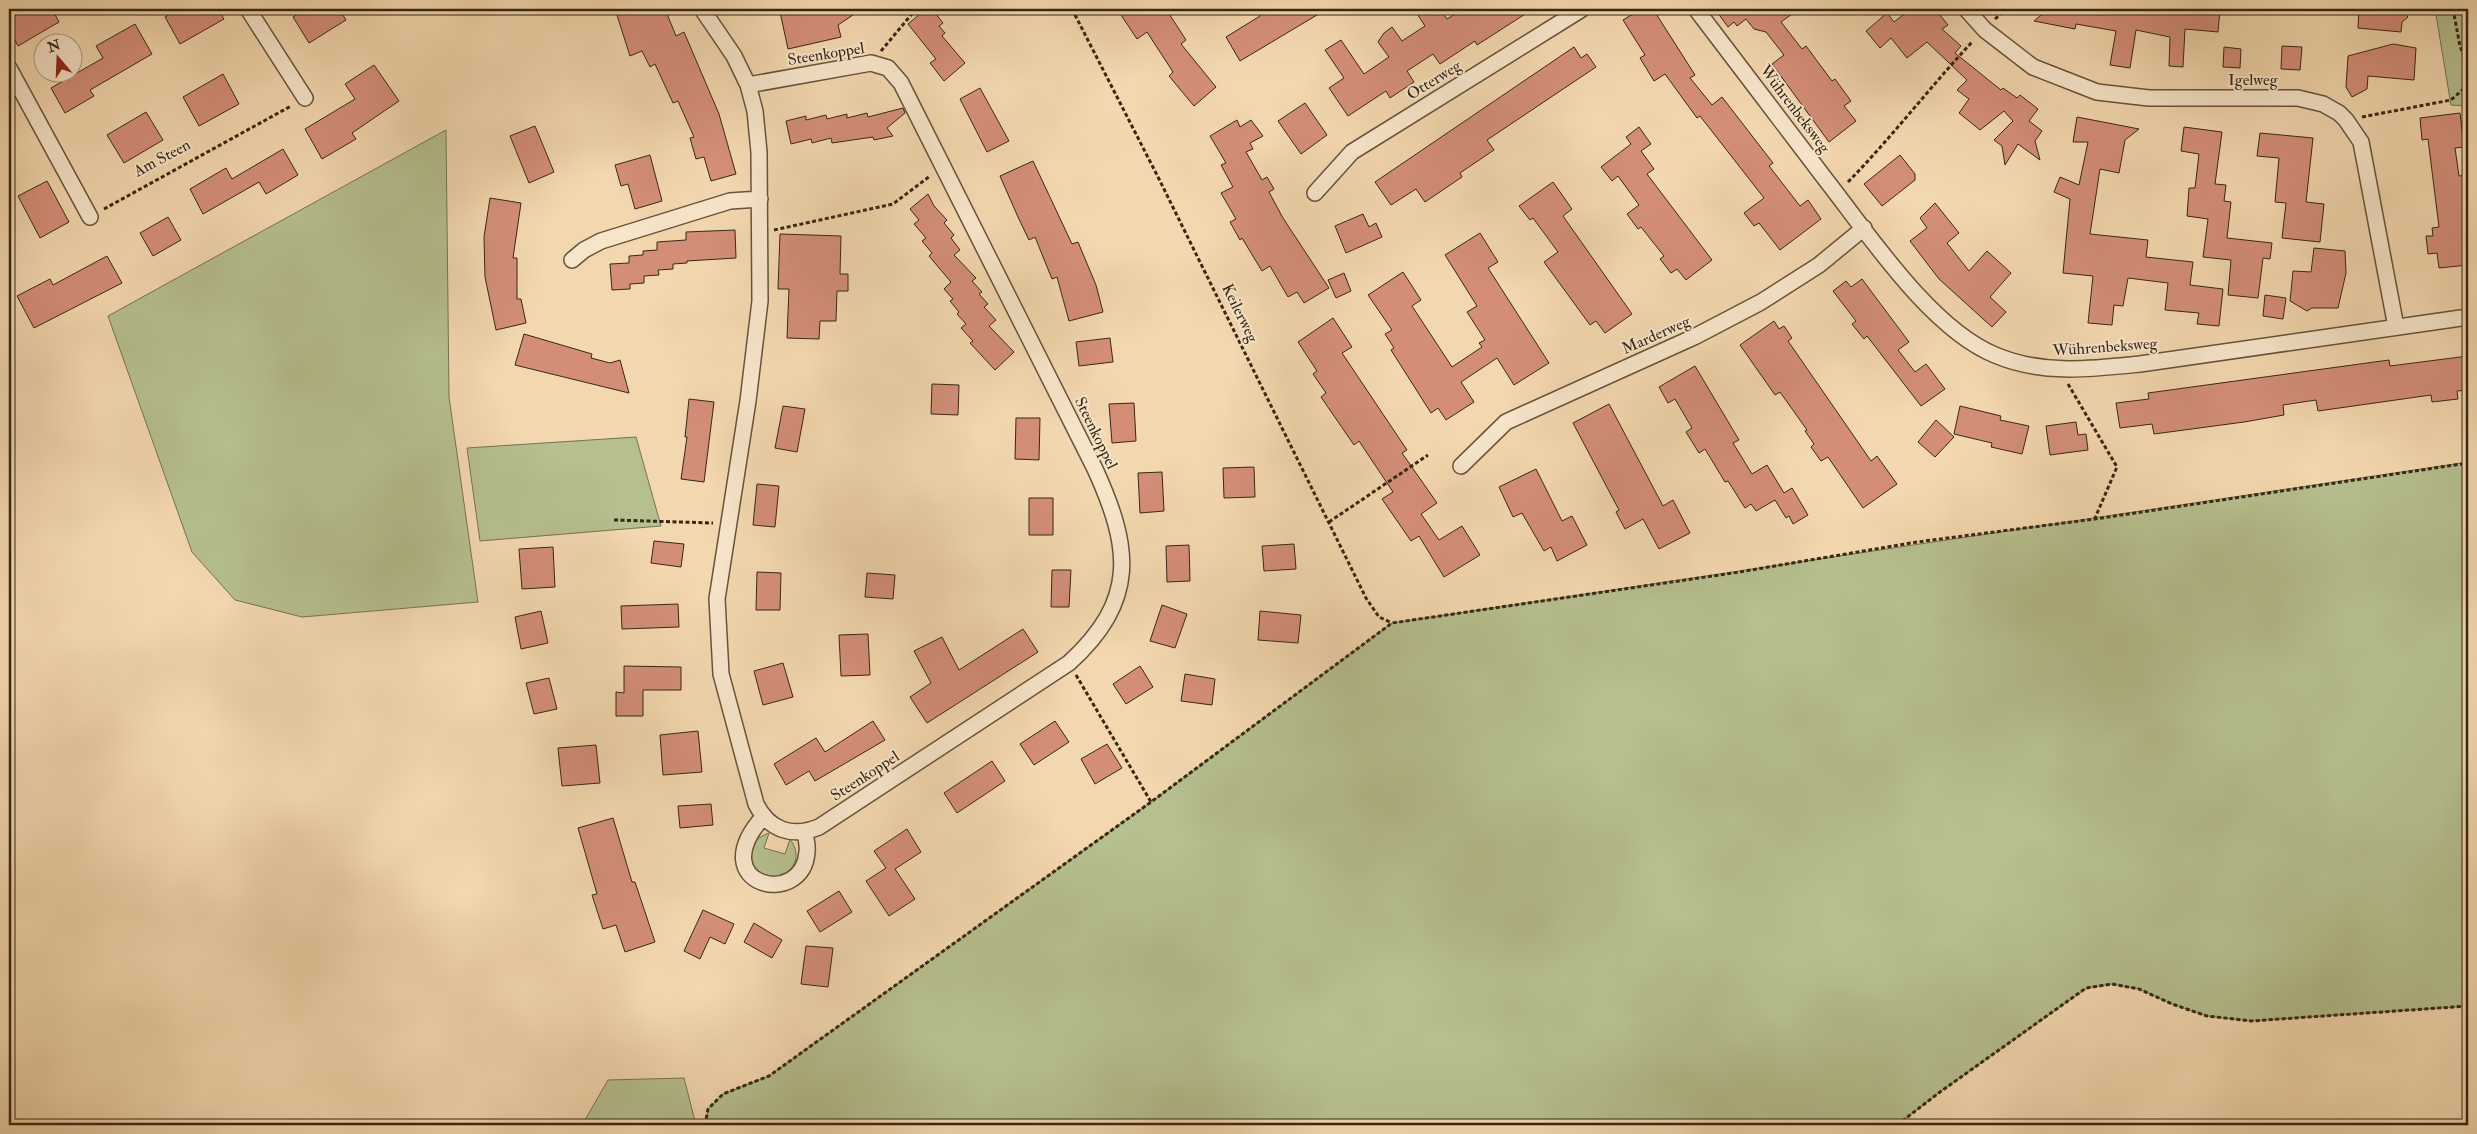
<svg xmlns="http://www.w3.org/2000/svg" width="2477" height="1134" font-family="'IM FELL Double Pica',serif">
<rect width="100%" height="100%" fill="#f3d7ae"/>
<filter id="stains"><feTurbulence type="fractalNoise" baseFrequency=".004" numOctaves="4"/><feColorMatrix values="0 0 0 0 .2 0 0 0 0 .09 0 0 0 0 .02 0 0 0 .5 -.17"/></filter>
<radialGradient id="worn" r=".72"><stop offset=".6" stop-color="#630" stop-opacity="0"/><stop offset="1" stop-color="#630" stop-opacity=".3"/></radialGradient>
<path fill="#b6bf8e" stroke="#767352" d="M2435 9H2468V106L2451 105Z
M446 130 449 397 478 602 302 617 235 600 192 552 108 316Z
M636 437 661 526 480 541 467 448Z
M2468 462V1006L2251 1021 2207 1016 2172 1004 2139 989 2112 984 2087 988 1940 1092 1897 1125H705L708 1109 723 1094 769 1076 1151 802 1392 623Z
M769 833 764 848 785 854 790 839C802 856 795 868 780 878L759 874C747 858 746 841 769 833Z
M684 1078 696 1125H582L608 1080Z"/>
<path fill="#d48e78" stroke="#372715" d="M20 9H52L59 22 18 46 9 29V15Z
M179 9H218L224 19 180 44 165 17Z
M306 9H339L346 20 309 43 293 17Z
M615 9H665L676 36 684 32 719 114 736 174 711 181 704 157 696 159 690 138 694 137 678 101 673 103 655 64 650 67 642 51 630 56Z
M795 9H862L838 25 841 37 788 49 780 12Z
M926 9H932L943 23 939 26 945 33 942 36 965 63 944 81 930 63 936 59 908 24Z
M1117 9H1166L1186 40 1181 44 1216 87 1194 106 1169 76 1173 72 1147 32 1137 39Z
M1256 9H1327L1240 61 1226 37 1260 16Z
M1414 9H1440L1447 19 1463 9H1533L1477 45 1475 41 1440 64 1433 54 1407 71 1414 82 1390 98 1386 91 1348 116 1329 88 1344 78 1325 50 1341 40 1364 74 1389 57 1378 42 1384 33 1392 27 1402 41 1425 26Z
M1641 9H1653L1695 75 1690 78 1712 105 1722 97 1773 163 1769 166 1800 206 1808 200 1821 219 1780 250 1759 223 1754 226 1744 213 1764 198 1700 116 1697 118 1665 74 1654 81 1640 58 1645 55 1623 20Z
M1715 9H1799L1781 22 1802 49 1806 46 1832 81 1835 79 1851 101 1844 106 1856 121 1829 142 1772 64 1784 55 1766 32 1754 29 1746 19 1737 26 1734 22 1728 27Z
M1911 9H1935L1948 25 1942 29 1961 46 1955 53 2001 90 2003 88 2017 98 2020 95 2038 109 2029 121 2042 131 2035 141 2040 160 2018 144 2005 165 2002 146 1994 140 2013 121 2004 111 1980 130 1959 113 1969 99 1957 90 1967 80 1927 42 1907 58 1891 38 1880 48 1866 31 1887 13 1894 22Z
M2048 9H2220L2218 32 2185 29 2183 67 2169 66 2170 37 2136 30 2130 68 2110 65 2116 31 2076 24 2075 29 2034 21Z
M2359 9H2401L2408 17 2402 22 2401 32 2358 28Z
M135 24 152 54 90 90 94 96 65 113 51 88 103 58 96 46Z
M2393 44 2416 48 2414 80 2368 76 2367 89 2352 97 2346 87 2348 56Z
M2282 46 2302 47 2300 70 2281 69Z
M1574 47 1581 58 1587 54 1596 67 1487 140 1494 150 1460 173 1462 177 1425 202 1416 189 1391 205 1375 182Z
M2224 47 2241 49 2240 68 2223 67Z
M374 65 399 101 352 133 356 139 322 159 305 129 355 99 345 84Z
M223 74 239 104 199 126 183 97Z
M980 88 1009 141 987 152 960 99Z
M1305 103 1327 135 1301 154 1278 121Z
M903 108 905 113 887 128 893 136 874 140 873 137 832 143 831 138 812 143 811 139 791 144 786 121 806 116V120L826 115 827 119 847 114V118L867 113 868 117Z
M146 112 163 140 124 163 107 135Z
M2460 113 2464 147 2455 148 2459 176 2467 175 2468 184V265L2439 268 2437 253 2428 254 2426 236H2433L2432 228 2439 227 2428 139 2422 140 2420 118Z
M2077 117 2139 129 2125 140 2119 173 2100 169 2090 234 2148 240 2146 257 2193 262 2190 285 2223 289 2219 326 2197 324 2199 313 2165 310 2168 283 2128 278 2123 306 2114 305 2112 325 2088 323 2093 276 2063 273 2070 199 2054 192 2060 177 2079 185 2088 142H2073Z
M1237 120 1240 127 1251 120 1263 136 1250 143 1253 149 1246 152 1262 180 1267 177 1274 189 1269 192 1283 218 1329 288 1304 303 1297 292 1288 297 1270 266 1262 271 1242 238 1240 240 1230 222 1236 219 1221 193 1233 187 1221 165 1226 163 1210 136Z
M535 126 554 172 529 183 510 136Z
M1639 127 1651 144 1641 151 1654 169 1647 174 1712 260 1686 280 1677 269 1671 273 1660 259 1664 256 1641 227 1638 229 1627 214 1639 205 1618 176 1612 181 1601 167 1631 144 1626 137Z
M2184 127 2222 132 2215 184 2226 185 2224 201 2231 202 2227 238 2272 243 2270 259 2263 258 2258 298 2228 295 2231 260 2203 257 2208 219 2187 216 2189 188H2195L2199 154 2181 151Z
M2260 133 2313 138 2306 202 2324 204 2320 242 2282 238 2286 203 2275 202 2279 158 2257 156Z
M283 149 298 175 266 194 259 182 203 214 190 189 226 168 232 179Z
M650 155 662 201 635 209 628 184 621 186 615 165Z
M1900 155 1915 174V180L1882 206 1864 184Z
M1033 161 1072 244 1078 242 1096 285 1103 312 1069 321 1057 277 1052 279 1035 237 1029 240 1018 217 1000 176Z
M47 181 69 222 40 238 18 196Z
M1553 182 1572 209 1563 216 1632 314 1605 333 1596 321 1590 325 1544 262 1558 252 1533 218 1530 220 1519 206Z
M928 194 934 206 947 220 944 223 954 235 951 238 960 250 954 255 976 278 972 281 982 292 979 294 988 304 984 307 996 320 989 326 1014 352 995 370 970 343 973 341 961 328 966 324 957 314 959 312 950 301 953 299 944 289 951 282 929 256 932 253 922 241 926 238 914 224 919 220 910 209Z
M490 198 521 203 513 258H517V299H521L526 323 496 330 485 277 484 237Z
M1935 203 1959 233 1947 243 1969 271 1987 251 2011 273 1990 297 2006 312 1992 327 1939 279 1910 241 1927 228 1920 218Z
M1363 214 1369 227 1376 223 1382 237 1346 253 1335 226Z
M168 217 181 240 153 256 140 233Z
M735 230 736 258 687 261V263L673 264V269L658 270 659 275 644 276V283L630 284V289L612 290 610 264 629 263V256L643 255V251L657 250V242L686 240V232Z
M1480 233 1498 262 1488 268 1549 363 1514 385 1497 358 1461 382 1474 402 1446 420 1438 408 1431 413 1391 350 1394 348 1385 334 1392 330 1368 295 1403 272 1421 300 1412 306 1452 367 1482 347 1479 343 1485 340 1467 312 1477 306 1445 255Z
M780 234 841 236 840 274H848V291H837L836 321H820L819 339 787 338 789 289H778Z
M2314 248 2345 251 2346 273 2338 308H2312L2307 311 2290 301 2293 271 2311 272Z
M107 256 122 283 34 328 17 296 50 279 53 285Z
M1344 273 1351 291 1336 298 1328 280Z
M1862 279 1909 342 1898 350 1915 372 1926 364 1945 389 1921 406 1867 336 1864 339 1852 324 1856 321 1833 291 1846 281 1851 287Z
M2265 295 2286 298 2283 319 2263 316Z
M1333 318 1352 347 1342 353 1407 450 1402 453 1437 503 1421 514 1439 540 1462 526 1480 555 1444 577 1419 536 1411 541 1382 499 1393 492 1359 441 1354 445 1321 397 1326 393 1313 374 1317 371 1298 342Z
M1774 321 1779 329 1784 326 1792 338 1788 341 1871 461 1877 456 1897 484 1863 508 1828 457 1821 461 1811 447 1814 444 1805 431 1807 430 1780 392 1775 395 1740 345Z
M524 334 592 354 591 358 610 363 620 360 629 393 515 365Z
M1110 338 1113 362 1079 366 1076 342Z
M2468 356V390L2457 391 2458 399 2432 402 2431 395 2318 411 2316 400 2283 405 2284 415 2244 422 2154 434 2152 424 2120 428 2116 403 2149 399 2148 393 2389 360 2390 366Z
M1695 366 1739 440 1733 443 1752 474 1767 465 1784 493 1792 488 1808 515 1793 524 1789 516 1786 518 1775 500 1756 511 1751 504 1745 508 1728 481 1725 482 1705 449 1699 453 1686 432 1692 428 1675 399 1668 403 1659 387Z
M932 384 959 385 958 415 931 414Z
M689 399 714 402 704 482 681 479 687 437H685Z
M1134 403 1136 441 1112 443 1109 404Z
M1609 404 1663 506 1673 500 1690 533 1659 549 1643 519 1625 529 1616 512 1619 510 1573 423Z
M783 406 805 409 797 452 775 448Z
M1960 406 2001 416 2000 420 2029 426 2022 454 1991 447 1992 443 1954 434Z
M1016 418H1040L1039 460 1015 459Z
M1936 420 1954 437 1935 457 1918 442Z
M2076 422 2078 435 2086 434 2088 450 2050 455 2046 426Z
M1254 467 1255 497 1224 498 1223 468Z
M1536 469 1562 521 1572 516 1587 545 1557 561 1551 547 1544 551 1522 513 1513 517 1499 487Z
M1162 472 1164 511 1140 513 1138 473Z
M757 484 779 486 775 527 753 525Z
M1029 498H1053V535H1029Z
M654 541 684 544 681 567 651 563Z
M1294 544 1296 569 1264 571 1262 546Z
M1189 545 1190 581 1167 582 1166 546Z
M553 547 555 587 522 589 519 549Z
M1052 570H1071L1069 607H1051Z
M757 572 781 573 780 610H756Z
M867 573 895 575 893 599 865 597Z
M678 604 679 627 622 629 621 606Z
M1162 605 1187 614 1175 648 1150 641Z
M541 611 548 643 521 649 515 617Z
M1260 611 1301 615 1298 643 1258 640Z
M1023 629 1038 652 927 723 910 697 931 683 914 651 942 637 959 670Z
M868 634 870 675 841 676 839 635Z
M783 663 793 697 763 705 754 671Z
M624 666 681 667V690H643V716H616V692L624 693Z
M1140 666 1153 687 1126 704 1113 684Z
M1185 674 1215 679 1212 705 1181 701Z
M549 678 557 709 534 714 526 683Z
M873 721 885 740 815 781 809 771 786 785 774 764 816 738 825 752Z
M1055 721 1069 742 1034 765 1020 744Z
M698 731 702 772 663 775 660 735Z
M1107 744 1122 768 1095 784 1081 759Z
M596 745 600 783 562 786 558 748Z
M992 761 1005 781 957 813 944 793Z
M711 804 713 825 680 828 678 806Z
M613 818 632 882H635L655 942 625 952 616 925 603 929 592 895 597 894 578 828Z
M907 829 921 852 895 869 915 899 889 916 866 881 886 868 874 851Z
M839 891 852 912 820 932 807 911Z
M703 910 734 924 725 944 710 937 700 959 684 951Z
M754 923 782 940 772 958 744 942Z
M806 946 833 948 828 987 801 984Z"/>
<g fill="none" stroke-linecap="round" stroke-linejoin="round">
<g stroke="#66533b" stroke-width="18">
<path id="street" d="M248 9 305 98
M702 9 734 56 748 85
M1696 9C1739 66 1783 123 1826 180 1869 235 1931 329 1995 355 2042 375 2090 369 2140 364L2468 317
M1966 9 1985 30 2033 67 2097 92 2149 98H2298L2323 104 2339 113 2346 120 2361 142 2396 327
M871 63 888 68 901 83 1095 469C1131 548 1138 600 1069 663L819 827C792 838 769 830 756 804L721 674 717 599 748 401 760 301 759 152 755 111 748 85Z
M9 68 90 217
M1315 193 1352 152 1582 9
M572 260 584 250 601 241 730 201 760 199
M1461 466 1506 422 1694 337 1761 302 1819 265 1864 228
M763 817C702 886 803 909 807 852 808 846 806 839 805 833"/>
</g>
<path stroke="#372715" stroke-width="3" stroke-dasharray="4 2.5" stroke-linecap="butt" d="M1072 9 1158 177 1366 598 1379 617 1392 623
M2453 9 2460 46 2468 67
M1995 19 2006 9
M881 51 916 9
M2362 117 2451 100 2468 85
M1848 182C1892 137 1930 87 1973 41
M104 209 291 106
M774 230 893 204 930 176
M2068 384 2117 467 2095 518
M614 520 713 523
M1329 522 1428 455
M1076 675 1151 802
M705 1125 708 1109 723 1094 769 1076 1151 802 1392 623 1733 573 1917 542 2095 519 2468 463
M1897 1125 1940 1092 2086 988 2112 984 2139 989 2172 1004 2207 1016 2251 1021 2468 1006"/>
<use href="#street" stroke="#f7e5ca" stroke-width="15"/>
</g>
<g text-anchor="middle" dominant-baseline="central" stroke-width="4" stroke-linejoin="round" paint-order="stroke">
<g font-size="16" fill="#372715" stroke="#f7e5ca">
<text transform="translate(826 54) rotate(-9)">Steenkoppel</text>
<text transform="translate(1434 80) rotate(-32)">Otterweg</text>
<text x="2253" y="80">Igelweg</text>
<text transform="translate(1795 109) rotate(53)">Wührenbeksweg</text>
<text transform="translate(162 158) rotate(-28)">Am Steen</text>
<text transform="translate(1240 313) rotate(64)">Keilerweg</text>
<text transform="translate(1656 335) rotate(-24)">Marderweg</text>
<text transform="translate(2105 347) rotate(-4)">Wührenbeksweg</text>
<text transform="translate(1096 433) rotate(64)">Steenkoppel</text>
<text transform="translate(865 776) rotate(-33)">Steenkoppel</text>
</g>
</g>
<rect width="2477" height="1134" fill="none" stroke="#f3d7ae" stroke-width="30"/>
<rect x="10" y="10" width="2457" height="1114" fill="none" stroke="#372715" stroke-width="2.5"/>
<rect x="15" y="15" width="2447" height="1104" fill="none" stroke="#372715"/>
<g transform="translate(58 58) rotate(341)"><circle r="24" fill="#f7e5ca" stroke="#aa9982"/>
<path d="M0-4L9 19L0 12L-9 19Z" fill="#8f2418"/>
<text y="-8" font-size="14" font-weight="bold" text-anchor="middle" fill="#372715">N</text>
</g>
<rect width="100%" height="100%" filter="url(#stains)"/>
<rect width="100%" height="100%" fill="url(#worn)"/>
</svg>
